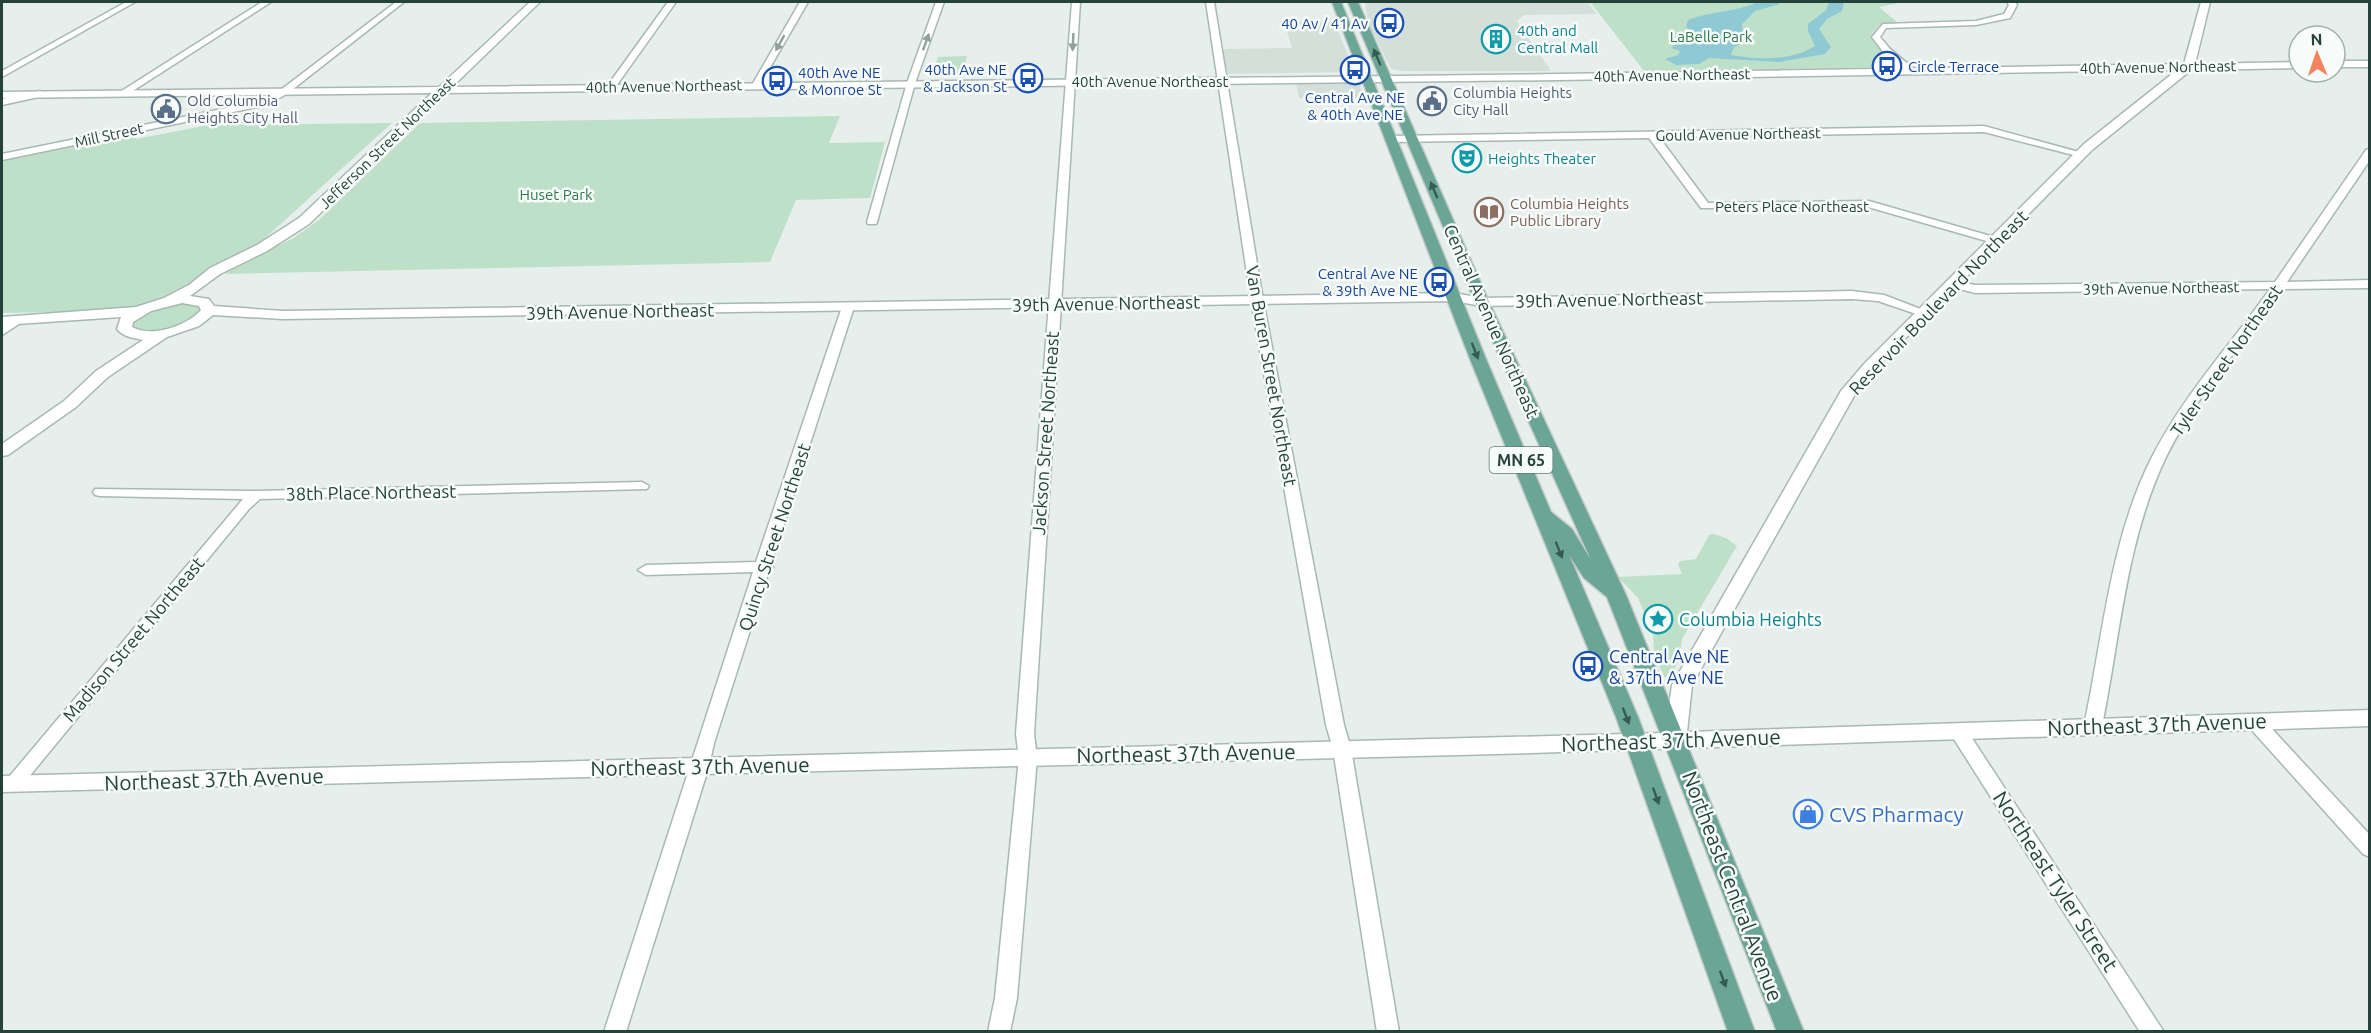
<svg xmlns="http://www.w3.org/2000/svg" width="2371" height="1033" font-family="Ubuntu,sans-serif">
<rect width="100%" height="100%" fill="#e6efeb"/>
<path fill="#d4dfda" d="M1365 2H1587L1597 14 1524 15 1517 21 1551 71H1404L1391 69 1368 22Z
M1334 21 1355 72 1228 74 1222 49 1292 48 1284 22Z
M1359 83 1365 98H1299L1296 84Z"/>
<path fill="#bfe0c8" d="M1651 2H1904L1879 7 1898 23 1880 25 1870 36 1877 45 1901 67 1644 71 1591 3Z
M967 56 964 73 932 74 938 57Z
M840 116 829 143 885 142 870 198 796 200 770 262 225 274 242 262 292 239 319 220 420 123Z
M392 123 263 240 212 269 186 289 165 300 142 306 117 310 58 314 53 312 2 313V160L130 134H134L136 139 209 125Z
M183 302 199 305 202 308 198 317C176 327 159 335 134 329L132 325C140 308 167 306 183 302Z
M1714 534 1726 538 1737 546 1682 639 1680 658 1671 675 1665 678 1654 654 1653 633 1638 598 1618 577 1682 574 1678 564 1680 561 1696 559 1709 535Z"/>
<path fill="#8ec9d4" d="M1758 2H1779L1780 4 1755 11 1742 24 1743 34 1753 39 1734 47 1731 55C1759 60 1791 61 1815 46L1808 31V24L1826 10 1829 2H1844L1842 11 1827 19 1819 29 1831 47 1825 54 1779 62 1709 58 1699 64 1676 65 1665 59 1678 55 1680 51 1671 48 1674 45 1685 42 1683 38 1677 36 1692 32 1686 27 1688 20C1711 11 1736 12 1758 2Z"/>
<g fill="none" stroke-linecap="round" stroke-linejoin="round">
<g stroke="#a8b8b2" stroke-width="3">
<path id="minor" d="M126 2H135L2 77V71Z
M262 2H271L128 94 120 92Z
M396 2H404L288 93 267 105 2 160V154L261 101 282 89Z
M668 2H676L614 89H608V85Z
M800 2H808L760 85 753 87 752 85Z
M936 2H944L915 83 877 222 876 224H868L867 222 907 83Z
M1072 2H1080L1034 734 1037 758 1017 998 1010 1032H988L995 998 1019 758 1016 734Z
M1206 2H1214L1263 300 1344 725 1351 749 1399 1032H1377L1333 749 1326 725 1251 300Z
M2007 2H2015L2017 5 2010 18 1976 25 1886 28 1880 37 1890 49 1914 69V73H1908L1884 53 1872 37 1883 24 1976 21 2004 14 2009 5Z
M40 91 45 94 43 96 2 105V99Z
M1984 126 2086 154 2081 157 1984 132 1659 137 1708 203 1869 201 2001 239V243L1997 244 1868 207 1701 208 1649 138 1392 142 1387 139 1392 136Z
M2370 149V160L2287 282 2370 280V288L2282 289C2243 344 2196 396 2166 457 2126 540 2120 637 2102 726L2099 731 2093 732 2087 731 2084 726C2103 637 2110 539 2152 457 2183 396 2231 344 2270 289L1975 293 1948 286 1946 284 1952 280 1975 285 2275 282 2366 150Z
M1852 291 1884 295 1931 313 1925 317 1878 301 1852 299 1482 306 1476 302 1482 298Z
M848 303 854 307 771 565 773 567 769 571 714 743 709 766 626 1032H604L753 572 646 575 638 570 646 565 756 562 842 307Z
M15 317 21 321 19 324 2 335V325Z
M642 482 649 486 647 489 260 499 249 509 19 789 12 791 5 789 3 784 243 499 100 496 95 495 93 492 95 489 256 491Z
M2255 716 2261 717 2370 835V857L2363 854 2249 727 2246 722 2249 717Z
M1958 724 1964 726 2164 1032H2140L1952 736 1949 731 1952 726Z"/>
</g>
<g stroke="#a8b8b2" stroke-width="3">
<path id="tertiary" d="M530 2H540L452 87 1558 74 2184 64 2201 2H2210L2195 64 2299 62V68L2191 70 2092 150 1874 370 1854 396 1692 685 1687 732 2370 710V726L1531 753 2 792V776L1665 733 1672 685 1841 391 1864 364 2084 144 2177 70 1558 80 445 93 309 224 267 251 220 274 190 296 209 299 214 306 283 311 1454 293 1487 299 1489 302 1482 306 1454 301 283 319 213 315 199 326 167 337 108 377 76 407 8 455 2 456V444L64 401 96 371 143 340C134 338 123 337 117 329L121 317 2 325V317L136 307 164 298 189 285 210 268 257 245 299 218 432 93 2 98V92L439 87ZM182 303 199 306 201 310C187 326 152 338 132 327L133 322 151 311Z
M2335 61H2370V67H2335Z"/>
</g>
<g stroke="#c2cac8" stroke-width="3">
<path id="primary" d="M1332 2H1341L1486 359 1551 512 1572 529 1591 560 1475 302 1348 2H1358L1489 302 1626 595 1804 1032H1777L1607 597 1584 578 1569 555 1638 717 1755 1032H1728L1616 717 1470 359Z"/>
</g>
<use href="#minor" fill="#fff" fill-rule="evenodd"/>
<use href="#tertiary" fill="#fff" fill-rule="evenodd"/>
<use href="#primary" fill="#6aa596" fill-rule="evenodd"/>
</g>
<defs><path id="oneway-solid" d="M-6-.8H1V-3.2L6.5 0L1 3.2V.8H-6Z" transform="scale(1.5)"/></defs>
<g fill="#92a09c">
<use href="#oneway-solid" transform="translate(926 42) rotate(-70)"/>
<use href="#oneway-solid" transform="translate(1073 42) rotate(93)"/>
<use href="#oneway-solid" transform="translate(780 43) rotate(119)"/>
</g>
<g fill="#365b51">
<use href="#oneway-solid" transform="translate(1377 57) rotate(-113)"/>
<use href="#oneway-solid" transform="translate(1434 190) rotate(-113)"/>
<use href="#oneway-solid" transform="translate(1475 351) rotate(69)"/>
<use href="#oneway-solid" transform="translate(1559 550) rotate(68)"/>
<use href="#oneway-solid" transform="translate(1626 716) rotate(69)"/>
<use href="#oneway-solid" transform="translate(1656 796) rotate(70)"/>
<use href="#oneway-solid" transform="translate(1723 979) rotate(70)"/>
</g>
<defs>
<g id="bus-ring" transform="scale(1.5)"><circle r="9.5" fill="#f7fbf9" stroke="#1a4fb4" stroke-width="1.5"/><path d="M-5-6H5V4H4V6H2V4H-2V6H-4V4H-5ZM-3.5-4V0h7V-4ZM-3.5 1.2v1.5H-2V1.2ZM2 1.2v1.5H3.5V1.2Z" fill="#1a4fb4"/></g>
<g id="building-ring" transform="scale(1.5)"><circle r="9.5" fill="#f7fbf9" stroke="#0f9aa8" stroke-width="1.5"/><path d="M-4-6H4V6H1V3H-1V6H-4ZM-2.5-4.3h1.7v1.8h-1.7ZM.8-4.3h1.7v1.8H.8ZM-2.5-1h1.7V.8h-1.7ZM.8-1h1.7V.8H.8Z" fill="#0f9aa8"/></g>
<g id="civic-ring" transform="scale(1.5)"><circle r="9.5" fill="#f7fbf9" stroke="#5c6f8a" stroke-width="1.5"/><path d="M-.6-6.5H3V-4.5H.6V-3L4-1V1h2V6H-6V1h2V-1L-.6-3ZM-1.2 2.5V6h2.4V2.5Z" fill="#5c6f8a"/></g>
<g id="theatre-ring" transform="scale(1.5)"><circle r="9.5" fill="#f7fbf9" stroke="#0f9aa8" stroke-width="1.5"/><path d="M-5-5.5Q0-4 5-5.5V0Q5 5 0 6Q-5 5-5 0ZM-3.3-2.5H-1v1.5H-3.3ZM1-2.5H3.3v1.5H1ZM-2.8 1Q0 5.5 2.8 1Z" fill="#0f9aa8"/></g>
<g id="library-ring" transform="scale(1.5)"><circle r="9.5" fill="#f7fbf9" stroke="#8d6e63" stroke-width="1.5"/><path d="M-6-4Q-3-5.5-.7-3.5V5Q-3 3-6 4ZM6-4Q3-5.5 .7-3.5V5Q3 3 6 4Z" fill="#8d6e63"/></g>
<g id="sight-ring" transform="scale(1.5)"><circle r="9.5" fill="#f7fbf9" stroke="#0f9aa8" stroke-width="1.5"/><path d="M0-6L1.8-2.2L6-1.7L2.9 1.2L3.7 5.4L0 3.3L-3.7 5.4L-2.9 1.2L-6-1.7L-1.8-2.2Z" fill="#0f9aa8"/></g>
<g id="shop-ring" transform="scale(1.5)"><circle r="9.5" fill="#f7fbf9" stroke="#3f7fe0" stroke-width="1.5"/><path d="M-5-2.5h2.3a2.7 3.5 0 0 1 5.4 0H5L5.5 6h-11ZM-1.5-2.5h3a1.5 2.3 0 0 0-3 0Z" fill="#3f7fe0"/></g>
</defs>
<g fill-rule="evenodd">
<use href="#bus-ring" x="1389" y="23"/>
<use href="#building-ring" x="1496" y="39"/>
<use href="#bus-ring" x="1887" y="66"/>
<use href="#bus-ring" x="1355" y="70"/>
<use href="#bus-ring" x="1028" y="78"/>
<use href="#bus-ring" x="777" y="81"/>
<use href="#civic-ring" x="1432" y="101"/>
<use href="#civic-ring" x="166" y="109"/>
<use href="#theatre-ring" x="1467" y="158"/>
<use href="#library-ring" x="1489" y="212"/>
<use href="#bus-ring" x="1439" y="282"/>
<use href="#sight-ring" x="1658" y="619"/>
<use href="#bus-ring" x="1588" y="666"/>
<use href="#shop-ring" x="1808" y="814"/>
</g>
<g text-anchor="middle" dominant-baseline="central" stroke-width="5" stroke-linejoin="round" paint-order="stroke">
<g font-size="15" fill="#164399" stroke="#f7fbf9" text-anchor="end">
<text x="1368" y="23">40 Av / 41 Av</text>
<text x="1908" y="66" text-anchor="start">Circle Terrace</text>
<text x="1007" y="69">40th Ave NE<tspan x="1007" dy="17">&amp; Jackson St</tspan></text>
<text x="798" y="72" text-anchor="start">40th Ave NE<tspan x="798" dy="17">&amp; Monroe St</tspan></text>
<text x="1355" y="97" text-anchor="middle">Central Ave NE<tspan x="1355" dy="17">&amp; 40th Ave NE</tspan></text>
<text x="1418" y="273">Central Ave NE<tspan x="1418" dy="17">&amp; 39th Ave NE</tspan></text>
</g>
<g font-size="15" fill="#0d838f" stroke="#f7fbf9" text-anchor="start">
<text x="1517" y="30">40th and<tspan x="1517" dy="17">Central Mall</tspan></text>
<text x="1488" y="158">Heights Theater</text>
</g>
<g font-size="15" fill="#2d7a4b" stroke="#f7fbf9">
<text x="1711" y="36">LaBelle Park</text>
<text x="556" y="194">Huset Park</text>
</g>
<g font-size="15" fill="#24423a" stroke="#f7fbf9">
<text transform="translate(2158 67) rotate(-1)">40th Avenue Northeast</text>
<text transform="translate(1672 75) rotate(-1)">40th Avenue Northeast</text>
<text x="1150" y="81">40th Avenue Northeast</text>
<text transform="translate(664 86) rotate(-1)">40th Avenue Northeast</text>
<text transform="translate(1738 134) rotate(-1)">Gould Avenue Northeast</text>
<text transform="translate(109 135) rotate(-12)">Mill Street</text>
<text transform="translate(387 143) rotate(-44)">Jefferson Street Northeast</text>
<text x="1792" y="206">Peters Place Northeast</text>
<text transform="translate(2161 288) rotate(-1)">39th Avenue Northeast</text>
</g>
<g font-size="15" fill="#4e5e75" stroke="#f7fbf9" text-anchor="start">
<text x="1453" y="92">Columbia Heights<tspan x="1453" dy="17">City Hall</tspan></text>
<text x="187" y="100">Old Columbia<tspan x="187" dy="17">Heights City Hall</tspan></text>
</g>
<g font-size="15" fill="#785e54" stroke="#f7fbf9" text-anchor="start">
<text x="1510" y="203">Columbia Heights<tspan x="1510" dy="17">Public Library</tspan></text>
</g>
<rect fill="#f7fbf9" stroke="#637a73" stroke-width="1.5" x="1489.5" y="447" width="63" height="26" rx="4.5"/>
<g font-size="16" font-weight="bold" fill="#24423a">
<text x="1521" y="460">MN 65</text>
</g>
<g font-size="18" fill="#24423a" stroke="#f7fbf9">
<text transform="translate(1609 299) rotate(-1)">39th Avenue Northeast</text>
<text transform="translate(1938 302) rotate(-46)">Reservoir Boulevard Northeast</text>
<text transform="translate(1106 303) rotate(-1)">39th Avenue Northeast</text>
<text transform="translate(620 311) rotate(-1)">39th Avenue Northeast</text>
<text transform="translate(1492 321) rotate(66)">Central Avenue Northeast</text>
<text transform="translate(2226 360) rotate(-55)">Tyler Street Northeast</text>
<text transform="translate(1272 376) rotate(80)">Van Buren Street Northeast</text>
<text transform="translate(1045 433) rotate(-86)">Jackson Street Northeast</text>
<text transform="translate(371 492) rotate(-1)">38th Place Northeast</text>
<text transform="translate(774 537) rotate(-72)">Quincy Street Northeast</text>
<text transform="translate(133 639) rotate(-50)">Madison Street Northeast</text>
</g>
<g font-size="18" fill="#0d838f" stroke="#f7fbf9" text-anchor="start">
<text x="1679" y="619">Columbia Heights</text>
</g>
<g font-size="18" fill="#164399" stroke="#f7fbf9" text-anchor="start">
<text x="1609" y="656">Central Ave NE<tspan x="1609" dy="21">&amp; 37th Ave NE</tspan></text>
</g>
<g font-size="21" fill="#24423a" stroke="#f7fbf9">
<text transform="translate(2157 724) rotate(-2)">Northeast 37th Avenue</text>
<text transform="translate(1671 740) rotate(-2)">Northeast 37th Avenue</text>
<text transform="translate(1186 753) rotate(-1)">Northeast 37th Avenue</text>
<text transform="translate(700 766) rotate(-1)">Northeast 37th Avenue</text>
<text transform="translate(214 779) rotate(-2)">Northeast 37th Avenue</text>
<text transform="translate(2056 881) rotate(57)">Northeast Tyler Street</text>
<text transform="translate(1733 886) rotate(69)">Northeast Central Avenue</text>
</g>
<g font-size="21" fill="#366cbe" stroke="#f7fbf9" text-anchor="start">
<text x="1829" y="814">CVS Pharmacy</text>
</g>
</g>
<rect width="2371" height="1033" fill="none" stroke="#24423a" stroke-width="6"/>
<g transform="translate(2317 54) rotate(358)"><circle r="28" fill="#f7fbf9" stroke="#a3b1ad" stroke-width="1.5"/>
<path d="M0-4.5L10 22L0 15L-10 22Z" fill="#f4845f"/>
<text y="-9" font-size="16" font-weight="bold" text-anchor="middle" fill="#24423a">N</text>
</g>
</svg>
